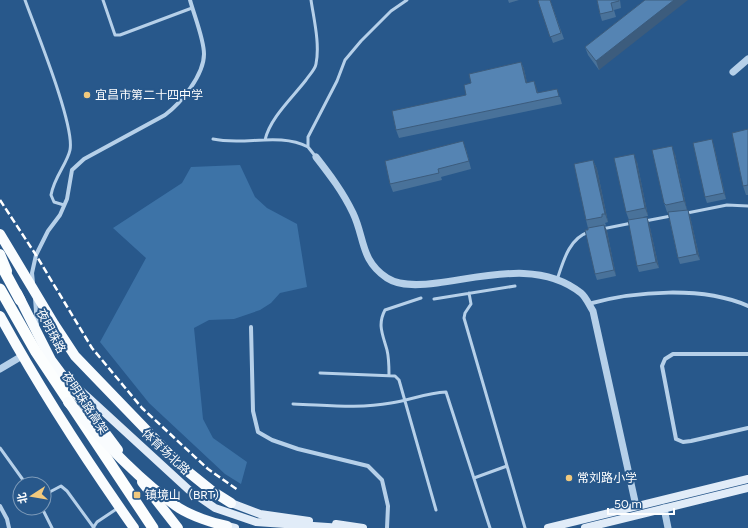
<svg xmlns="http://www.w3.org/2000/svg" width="748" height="528" font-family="Figtree,'Noto Sans SC',sans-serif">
<rect width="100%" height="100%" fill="#28588b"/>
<path fill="#3d73a7" d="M240 165 255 197 267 208 297 224 307 287 280 293 271 303 260 310 234 319 209 320 194 328 203 419 213 438 247 462 241 484 225 474 149 403 100 342 146 258 113 228 182 183 191 167Z"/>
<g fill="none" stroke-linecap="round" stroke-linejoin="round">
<path stroke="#b6d0e9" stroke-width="3" d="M25 0C35 28 75 125 70 150 67 164 54 177 51 195L54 202 64 205
M103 0 115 35H120L192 8
M213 139C244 146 279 132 308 147
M265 140C270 118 292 98 306 80 309 75 315 70 316 64 320 44 314 20 311 0
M316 157 308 147V137L337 81 345 60 361 41 391 11 407 0
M687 213 727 205 748 206
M645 221 671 216
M602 229 632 223
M557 280C563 262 569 238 589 232
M469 293 471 304 465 313 464 318 525 528
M434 299 515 286
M320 373 395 376 399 380 436 510
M389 375C389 367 389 358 387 350 383 335 377 325 385 310L421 298
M293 404C326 405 359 409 391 403 410 400 427 393 446 392L490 528
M0 448 26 484
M474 478 507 466
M44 495 61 486 67 491 94 528
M42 508 52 528
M93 528 97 522 118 508"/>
<path stroke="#b6d0e9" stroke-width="4" d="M33 283 32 273 36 255 48 231 60 215 67 199 72 170 84 159 165 115C181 103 204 75 204 54 204 39 194 15 190 0
M35 298 37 325
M588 304C635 291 703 286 748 306
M251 327 253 411 258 432 272 440 298 449 368 466 382 480 388 506 387 528
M748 354H673L665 359 662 366 676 439 683 442 691 441 748 428
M0 506 7 519 9 528"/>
<path stroke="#b6d0e9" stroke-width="7" d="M733 72 748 59
M316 157C330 175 343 192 353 213 365 238 360 260 387 278 401 287 422 285 437 283 484 277 540 260 581 293 586 297 589 305 593 311L636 506
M0 369 22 356
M664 508 668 528"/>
<path stroke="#e1ecf8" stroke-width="8" d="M68 379 189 490 215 508 256 522 342 528
M231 503 260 514 309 521
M336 524 363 528
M227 526 235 528
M548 528 748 479
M585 528 748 488"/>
<path stroke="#f9fcfe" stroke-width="10" d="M0 254 7 271
M17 293 51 360 118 450
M0 316C40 389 86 460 134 528
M142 482 178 528"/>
<path stroke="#fcfefe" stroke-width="11" d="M0 263 20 300
M0 289 36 352 153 528"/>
<path stroke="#fff" stroke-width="2.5" stroke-dasharray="7 3" stroke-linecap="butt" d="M0 200 36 255 92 348 142 408 208 469 238 490"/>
<path stroke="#f9fcfe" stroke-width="10" d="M0 234 54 324 75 356 181 466 212 491 231 503
M68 402C102 439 137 479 179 508 192 516 212 523 227 526"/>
</g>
<path fill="#49729a" d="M508 0H519L509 3Z
M550 0 564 39 553 43 538 1Z
M597 0H620L621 8 614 10 616 17 602 21 600 14Z
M645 0 599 70 588 55 585 47Z
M521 62 524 69 527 83 534 81 538 93 560 97 562 104 399 138 396 130 466 95 471 83Z
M748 129V195H746L743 186Z
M714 146 726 199 707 203 705 197Z
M466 149 471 169 441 177 442 180 393 192 390 184Z
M675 154 687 210H688L690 216 700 260 680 264 678 258 668 213 667 212 664 203Z
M593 160 597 169 608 222 605 223 606 225 605 226 607 231 616 276 597 280 595 274 588 230V228L586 220Z
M637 162 648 216 643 217 649 223 659 268 639 272 637 266 629 220 626 212Z"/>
<path fill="#3c5c7d" d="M674 0H688L599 70 596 61Z
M521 62 524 69 529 91 526 83Z
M534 81 537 89 539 101Z
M712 139 714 146 726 199 724 193Z
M672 146 675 154 687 210 684 201Z
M634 154 637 162 648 216 645 208Z
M593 160 597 169 608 222 605 214Z
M688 210 690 216 700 260 697 254Z
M647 217 649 223 659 268 656 262Z
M604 225 607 231 616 276 614 270Z"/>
<path fill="#5584b3" stroke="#3c5c7d" d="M539 0H550L561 33 550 37 538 1Z
M597 0H619V1L611 3 613 11 600 14Z
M645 0H674L596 61 585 47Z
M521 62 526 83 534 81 537 93 557 89 559 96 396 130 392 111 466 95 464 85 471 83 469 74Z
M748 129V185L743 186 732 133Z
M712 139 724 193 705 197 693 143Z
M463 141 469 161 438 169 439 173 390 184 385 161Z
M672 146 684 201 666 205 664 203 652 150Z
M634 154 645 208 626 212 614 158Z
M593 160 605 214H602V217L586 220 574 164Z
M688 210 697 254 678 258 668 212Z
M647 217 656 262 637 266 628 220Z
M604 225 614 270 595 274 585 230H588V228Z"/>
<g fill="#f1c97d" stroke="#28588b" stroke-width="1.5">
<circle cx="87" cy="95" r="4"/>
<circle cx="569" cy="478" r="4"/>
<rect x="133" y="491" width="8" height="8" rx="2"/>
</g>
<g text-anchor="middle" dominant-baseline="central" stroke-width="4" stroke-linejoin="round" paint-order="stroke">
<g font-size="12" fill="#fff" stroke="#28588b" text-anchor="start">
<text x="95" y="95">宜昌市第二十四中学</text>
<text x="577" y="478">常刘路小学</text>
<text x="145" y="495">镇境山（BRT）</text>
</g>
<g font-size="12" fill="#fff" stroke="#28588b">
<text transform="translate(51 331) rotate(62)">夜明珠路</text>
<text transform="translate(85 403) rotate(56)">夜明珠路高架</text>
<text transform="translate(166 452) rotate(43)">体育场北路</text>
</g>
</g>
<g transform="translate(32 496) rotate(258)"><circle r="19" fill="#28588b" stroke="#7e9bb9"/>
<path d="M0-3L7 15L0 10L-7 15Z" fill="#f1c97d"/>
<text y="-6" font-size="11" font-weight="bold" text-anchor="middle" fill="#ffffff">北</text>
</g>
<path d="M608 508v6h66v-6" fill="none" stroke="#ffffff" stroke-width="2"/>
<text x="614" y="508" font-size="12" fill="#ffffff" stroke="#28588b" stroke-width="3" paint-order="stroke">50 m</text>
</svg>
